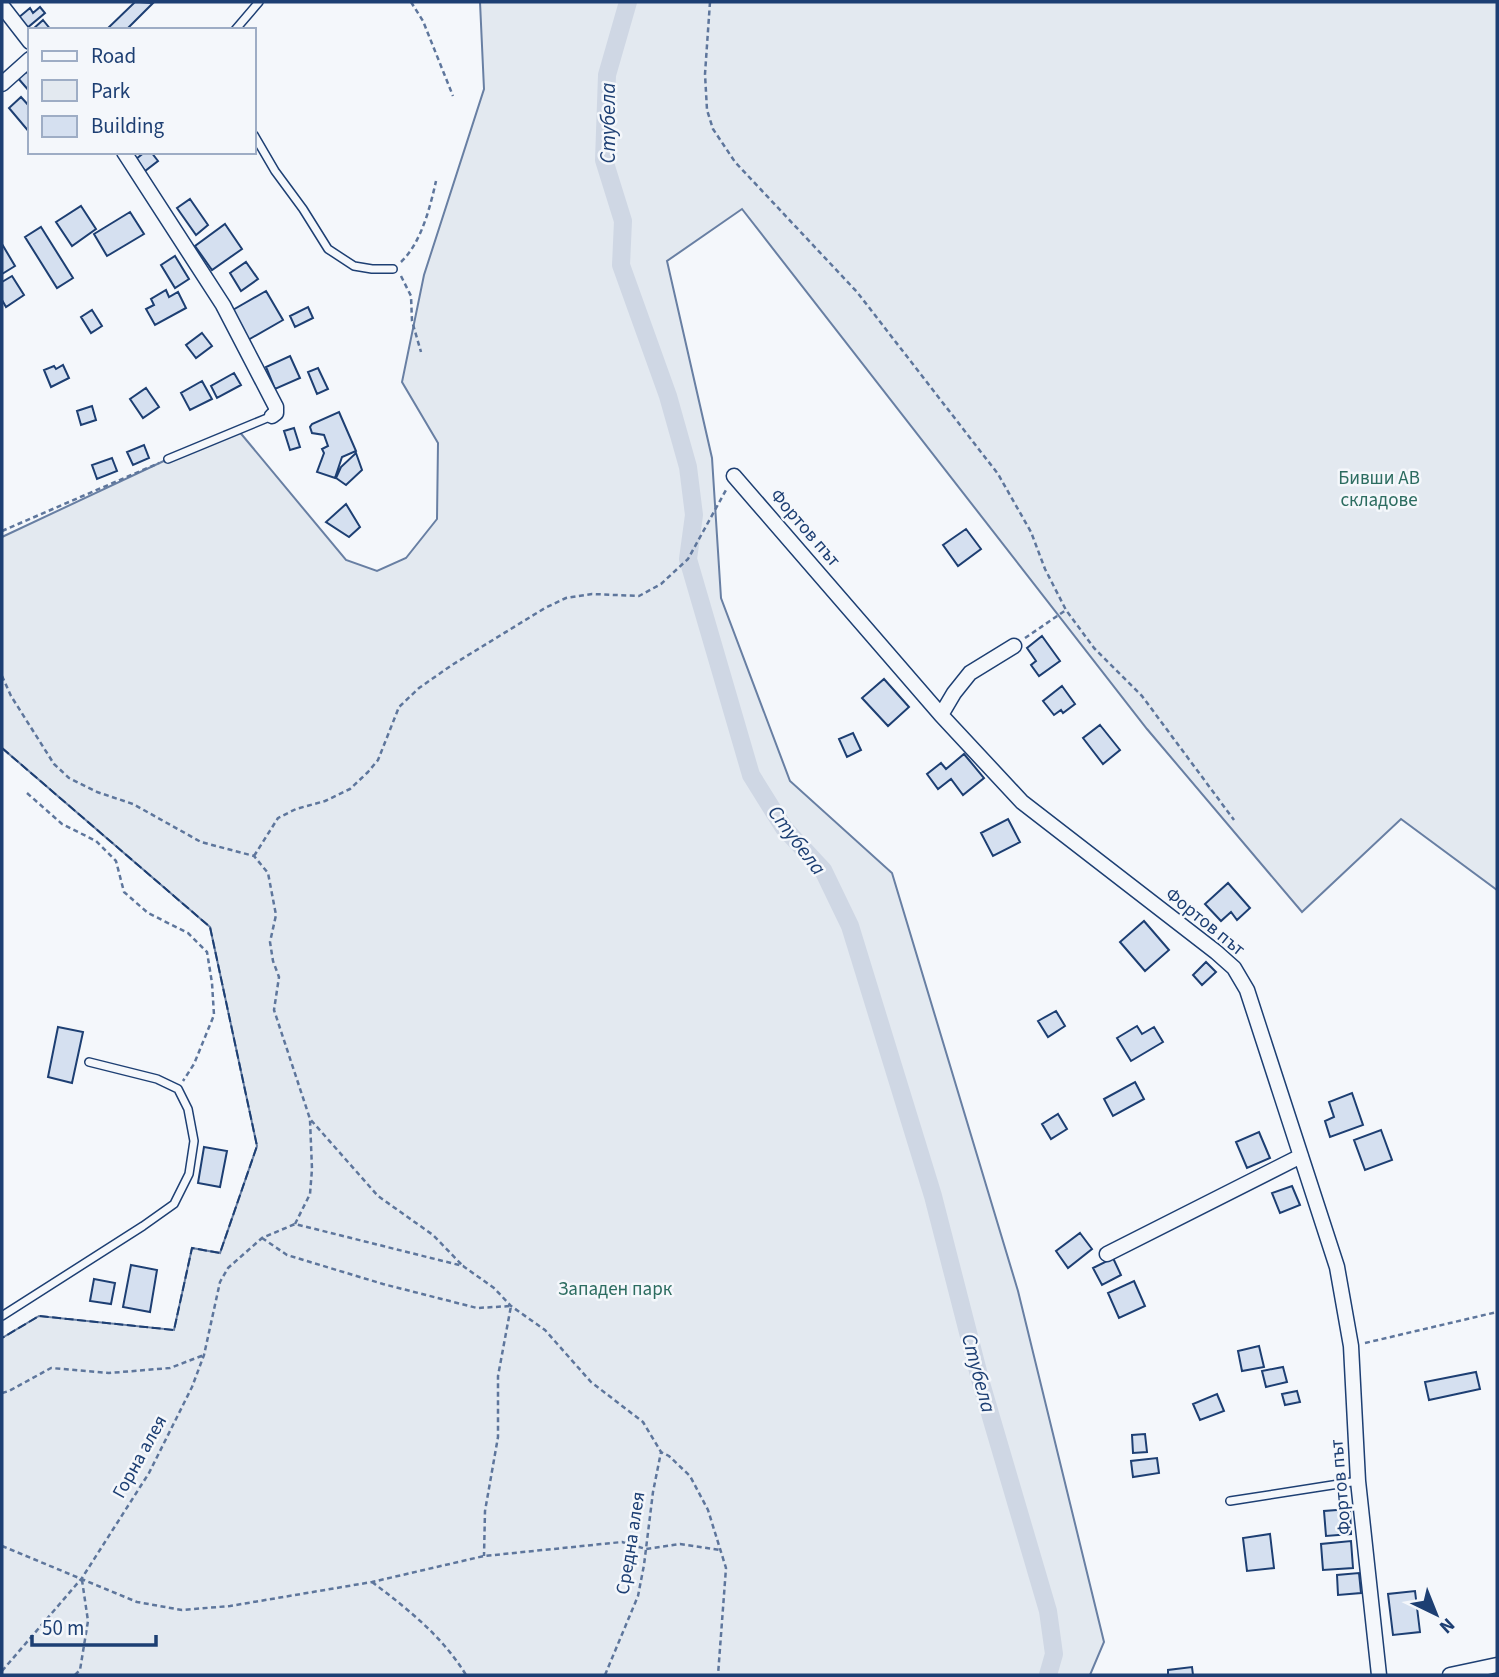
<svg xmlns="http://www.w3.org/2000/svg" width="1499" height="1677" font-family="'Source Sans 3',sans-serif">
<rect width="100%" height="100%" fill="#f4f7fb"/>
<path fill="#e3e9f0" stroke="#687fa3" stroke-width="2" d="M480 2H1497V890L1401 819 1302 912 1147 729 742 209 667 261 712 458 721 598 790 781 892 873 1018 1291 1104 1642 1090 1675H2V1338L39 1316 174 1330 192 1248 220 1253 257 1146 210 927 2 748V537L168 459 238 430 346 560 377 571 406 558 437 519 438 443 402 382 424 275 484 89Z"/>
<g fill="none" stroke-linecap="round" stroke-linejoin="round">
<path stroke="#cfd7e4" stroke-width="18" d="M628 2 607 75 604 160 623 221 621 265 668 396 688 467 694 515 688 559 751 775 784 828 823 870 850 926 933 1196 981 1383 1048 1611 1054 1654 1048 1675"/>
</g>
<path fill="#d5e0f0" stroke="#1d3f73" stroke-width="2" d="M135 2 153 3 126 30H106Z
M40 7 45 13 27 28 18 18 30 8 33 13Z
M43 20 51 30H32Z
M25 70 30 76V92L17 77Z
M21 97 30 107V133L9 108Z
M145 152H151L158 161 145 171 136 159Z
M190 199 208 225 196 235 177 208Z
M81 206 96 229 72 246 56 222Z
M130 212 144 234 107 256 94 234Z
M225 224 242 249 212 270 195 246Z
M41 227 73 278 57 288 25 237Z
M2 244 15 266 2 274Z
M175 256 189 279 175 288 161 265Z
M246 262 258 279 241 291 230 273Z
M12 276 24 295 6 307 2 300V282Z
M166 290 169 297 178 292 186 308 155 325 146 309 154 305 151 299Z
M266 291 283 320 248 340 231 311Z
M308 307 313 318 295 327 290 316Z
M92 310 102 326 91 333 81 317Z
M202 333 212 346 196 358 186 345Z
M290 356 300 378 275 389 266 367Z
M63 365 69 378 51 387 44 370 54 366 56 369Z
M318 368 328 389 317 394 308 372Z
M234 373 241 385 217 398 211 386Z
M202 381 212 399 190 410 181 393Z
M146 388 159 407 143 418 130 399Z
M92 406 96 420 81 425 77 411Z
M339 412 356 451 342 457 335 478 317 472 324 453 322 449 328 446 324 435 312 433 310 427 312 424Z
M294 428 300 447 290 450 284 431Z
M144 445 149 458 133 465 127 452Z
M356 453 362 470 346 485 336 478 341 467Z
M112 458 117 471 97 479 92 465Z
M346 504 360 527 349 537 326 522Z
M966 529 981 549 958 566 943 545Z
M1042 636 1060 661 1039 676 1031 665 1036 661 1027 648Z
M884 679 909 707 888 726 862 698Z
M1062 686 1075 704 1063 713 1061 710 1054 715 1043 701Z
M1100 725 1120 750 1103 764 1083 738Z
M853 733 861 750 847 757 839 739Z
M964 754 984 778 963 795 951 779 938 789 927 774 941 763 946 769Z
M1008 819 1020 842 993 856 981 833Z
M1228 883 1250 908 1237 920 1231 912 1221 921 1205 904Z
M1144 921 1169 950 1145 971 1120 942Z
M1206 962 1216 972 1202 985 1193 975Z
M1056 1011 1065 1026 1048 1037 1038 1021Z
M1137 1026 1142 1034 1154 1027 1163 1042 1131 1061 1117 1038Z
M58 1027 83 1032 72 1083 48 1077Z
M1135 1082 1144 1099 1113 1116 1104 1099Z
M1352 1093 1363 1125 1330 1137 1325 1121 1334 1117 1329 1102Z
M1058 1114 1067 1129 1051 1139 1042 1124Z
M1381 1130 1392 1160 1365 1170 1354 1140Z
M1259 1132 1270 1158 1247 1168 1236 1142Z
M204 1147 227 1151 220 1187 198 1183Z
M1292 1186 1300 1205 1280 1213 1272 1193Z
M1080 1233 1092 1249 1068 1268 1056 1251Z
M1113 1258 1121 1275 1102 1285 1093 1268Z
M131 1265 157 1270 150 1312 123 1307Z
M94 1279 115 1283 111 1304 90 1301Z
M1134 1281 1145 1306 1119 1318 1108 1293Z
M1259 1346 1264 1367 1242 1371 1238 1351Z
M1283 1367 1287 1382 1266 1387 1262 1371Z
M1476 1372 1480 1389 1429 1400 1425 1382Z
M1297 1391 1300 1402 1285 1405 1282 1394Z
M1217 1394 1224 1411 1200 1420 1193 1404Z
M1145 1434 1147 1452 1133 1453 1132 1435Z
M1157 1458 1159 1473 1133 1477 1131 1461Z
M1350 1509 1351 1534 1326 1536 1324 1511Z
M1270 1534 1274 1568 1247 1571 1243 1538Z
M1351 1541 1353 1568 1323 1570 1321 1544Z
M1359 1573 1361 1593 1338 1595 1337 1575Z
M1415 1591 1420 1632 1393 1635 1388 1594Z
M1192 1667 1193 1675H1168V1670Z"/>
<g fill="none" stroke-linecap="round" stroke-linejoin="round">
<g stroke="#1d3f73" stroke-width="10">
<path id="service" d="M235 30 259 2
M254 135 275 171 303 209 328 249 354 266 372 269H393
M168 459 272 416
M2 1316 143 1226 174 1204 189 1174 194 1141 188 1109 178 1089 157 1079 89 1062
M1230 1501 1358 1481"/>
</g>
<g stroke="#1d3f73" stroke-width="17">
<path id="minor" d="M2 6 30 42
M2 84 30 59
M124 152 223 305 276 407V413L272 416
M734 476 941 715 1022 802 1216 952 1234 968 1247 990 1337 1267 1351 1346 1358 1481 1379 1675
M941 715 954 693 970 673 1014 646
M1107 1254 1301 1156
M1450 1675 1497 1665"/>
</g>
<path stroke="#5e769c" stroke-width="2.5" stroke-dasharray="5 3.5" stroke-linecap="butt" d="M411 2 423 21 453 96
M710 2 705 74 707 110 713 129 735 162 857 292 998 474 1031 532 1045 569 1066 610 1094 648 1142 696 1234 820
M401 262C421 243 430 208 436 181
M401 276 411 296 412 321 421 352
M2 531 159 463
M1025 638 1066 610
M2 676 11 696 54 764 69 778 97 792 133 804 201 842 254 856 268 873 276 915 270 942 273 961 279 977 274 1010 310 1119 378 1196 433 1235 463 1266
M27 793 62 824 96 841 116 861 124 892 148 913 188 933 207 952 212 983 214 1015 194 1064 183 1081
M254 856 278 818 296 809 325 801 350 789 368 772 378 760 399 707 419 688 452 665 545 608 566 598 592 594 639 596 661 584 688 559 726 490
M295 1224 310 1194 312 1169 310 1120
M262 1238 287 1255 383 1284 477 1308 511 1306 498 1376V1437L485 1511 484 1556
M1365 1343 1497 1312
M2 1393 9 1391 51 1368 109 1373 170 1368 204 1355
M2 1546 137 1602 182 1610 230 1606 372 1582 484 1556 622 1542 646 1549 680 1544 720 1550
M372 1582C408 1609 443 1637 466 1675
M2 1671 82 1578 149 1473 192 1387 204 1355 220 1282 228 1268 262 1238 295 1224 463 1266 494 1288 511 1306 545 1330 591 1382 643 1422 661 1452 669 1456 690 1476 708 1510 726 1568 718 1675
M75 1675 80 1670 88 1621 82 1580
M605 1675 638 1596 644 1565 653 1492 661 1452"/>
<use href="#service" stroke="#f4f7fb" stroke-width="7"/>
<use href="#minor" stroke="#f4f7fb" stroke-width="14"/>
<path stroke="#1d3f73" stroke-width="2" stroke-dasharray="9 3.5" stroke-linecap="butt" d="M2 748 210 927 257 1146 220 1253 192 1248 174 1330 39 1316 2 1338"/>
</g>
<g text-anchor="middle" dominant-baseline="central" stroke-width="5" stroke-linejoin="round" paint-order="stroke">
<g font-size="19" fill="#2c6c60" stroke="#f4f7fb">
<text x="1379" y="478">Бивши АВ<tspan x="1379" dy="22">складове</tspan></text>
<text x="615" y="1289">Западен парк</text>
</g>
<g font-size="19" fill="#1d3f73" stroke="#f4f7fb">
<text transform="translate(805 528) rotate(49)">Фортов път</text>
<text transform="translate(1205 922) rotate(39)">Фортов път</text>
<text transform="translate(140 1457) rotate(-61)">Горна алея</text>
<text transform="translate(1341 1487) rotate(-95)">Фортов път</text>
<text transform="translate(631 1543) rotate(-81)">Средна алея</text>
</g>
<g font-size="21" font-style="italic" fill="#1d3f73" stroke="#f4f7fb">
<text transform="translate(608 123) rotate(-90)">Стубела</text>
<text transform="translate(797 840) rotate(53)">Стубела</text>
<text transform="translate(979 1373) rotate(75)">Стубела</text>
</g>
</g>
<rect width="1499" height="1677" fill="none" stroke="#1d3f73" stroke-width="7"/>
<rect x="28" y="28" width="228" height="126" fill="#f4f7fb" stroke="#9eadc5" stroke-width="2"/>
<rect x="42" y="51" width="35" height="10" fill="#f4f7fb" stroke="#9eadc5" stroke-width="2"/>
<text x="91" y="63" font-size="21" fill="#1d3f73">Road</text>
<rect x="42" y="80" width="35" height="21" fill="#e3e9f0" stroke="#9eadc5" stroke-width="2"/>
<text x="91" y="98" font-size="21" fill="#1d3f73">Park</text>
<rect x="42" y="116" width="35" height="21" fill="#d5e0f0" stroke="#9eadc5" stroke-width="2"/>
<text x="91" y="133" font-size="21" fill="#1d3f73">Building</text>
<g transform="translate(1436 1614) rotate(137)" stroke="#f4f7fb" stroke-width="5" paint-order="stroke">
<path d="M0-5L12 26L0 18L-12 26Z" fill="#1d3f73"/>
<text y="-10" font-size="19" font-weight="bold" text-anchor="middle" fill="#1d3f73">N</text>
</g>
<path d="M32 1635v10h124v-10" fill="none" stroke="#1d3f73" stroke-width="3.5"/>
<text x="42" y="1635" font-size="21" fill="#1d3f73" stroke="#f4f7fb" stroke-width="5" paint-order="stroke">50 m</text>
</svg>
